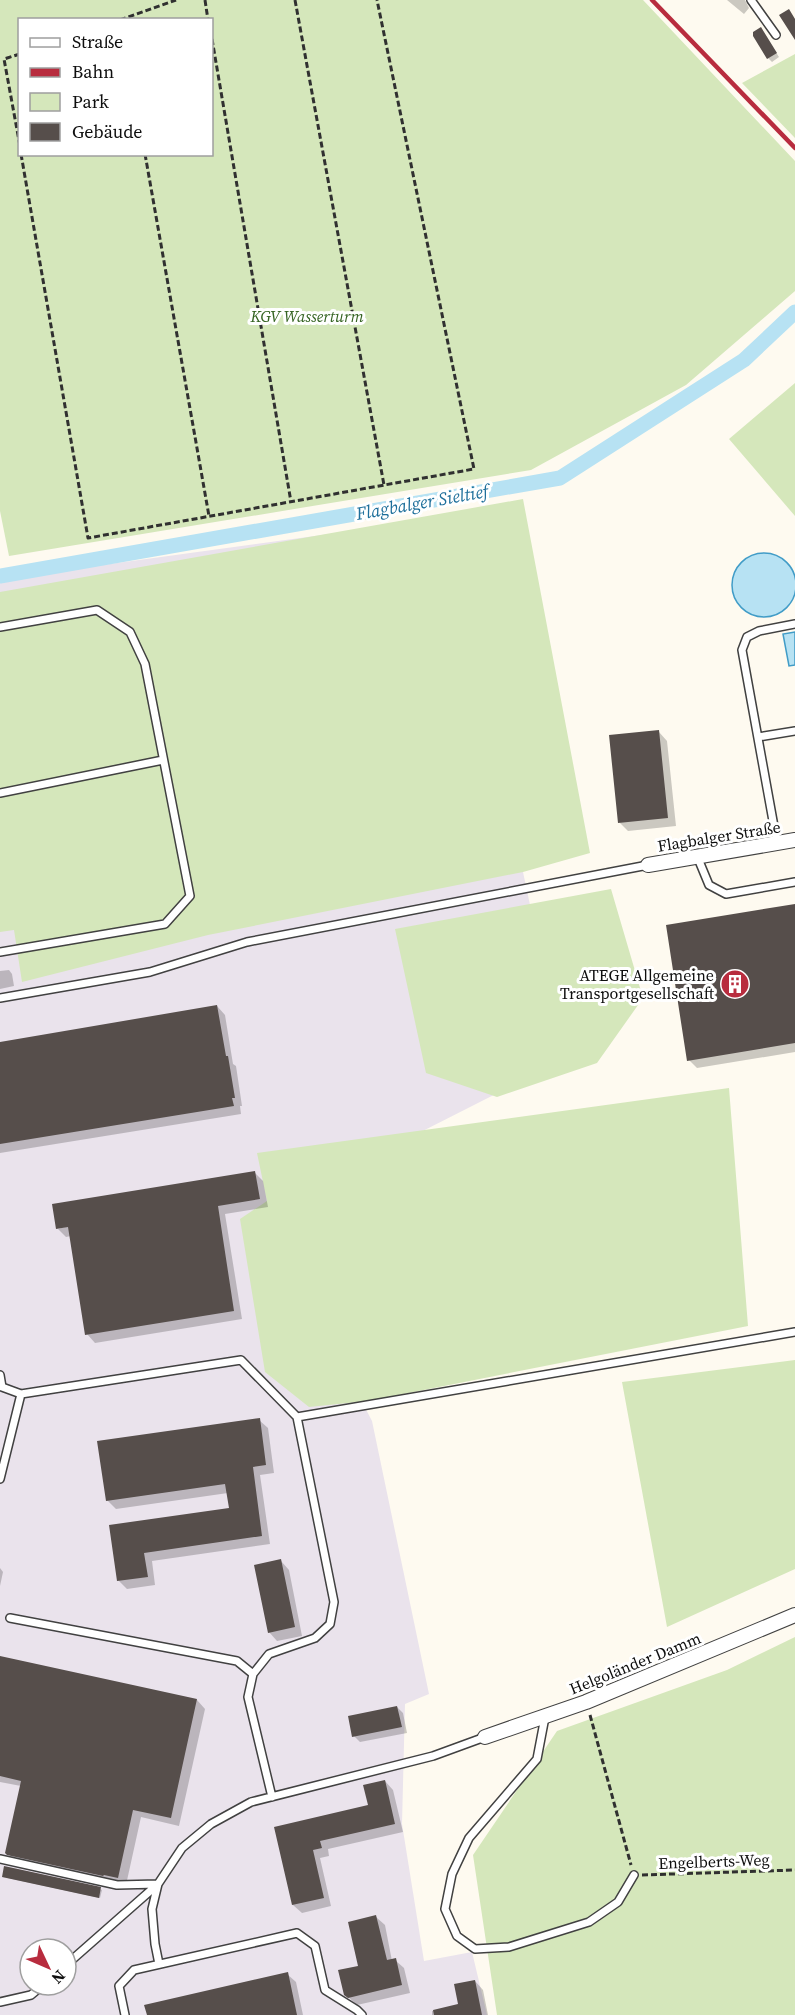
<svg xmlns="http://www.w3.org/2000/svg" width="795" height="2015" font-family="'Source Serif 4',serif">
<rect width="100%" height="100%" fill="#fefaf0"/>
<path fill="#eae3ec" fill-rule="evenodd" d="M462 516 523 872 563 1060 263 1212 372 1421 429 1694 405 1704 402 1824 424 1961 472 1952 487 2015H0V579ZM30 1949H66V1985H30Z"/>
<path fill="#d5e7bb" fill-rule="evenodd" d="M0 0H643L795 161V291L686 385 531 470 9 556 0 511ZM20 20H212V154H20Z
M795 54V138L742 83Z
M795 383V516L729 439Z
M523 499 590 853 523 872 208 935 22 982 14 930 0 932V592Z
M611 889 643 998 597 1063 497 1097 426 1073 395 929Z
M729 1088 748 1326 368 1401 309 1407 265 1372 240 1219 267 1201 257 1153Z
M795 1360V1569L667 1627 622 1382Z
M795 1637V2015H497L473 1855 557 1731 727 1670Z"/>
<path fill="#b7e2f3" stroke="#419cc7" stroke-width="1.5" d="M732 585a32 32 0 1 1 64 0a32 32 0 1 1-64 0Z
M795 632V665L789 666 783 634Z"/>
<path fill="#0003" d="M727 0H745L749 8 744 14Z
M761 29 779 57 772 62 768 58Z
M659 732 667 741 676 826 628 831 620 823Z
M795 906V1052L697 1068 689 1060Z
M9 970 12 974 14 986 0 989V971Z
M217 1006 225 1015 233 1064 236 1066 242 1106H240L241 1114 0 1153V1044Z
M255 1173 263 1181 268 1207 225 1214 242 1319 95 1343 87 1334 71 1236 66 1237 58 1229Z
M259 1420 268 1428 274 1473 260 1475 270 1544 152 1561 155 1585 127 1589 118 1580 111 1526 230 1509 228 1493 116 1509 107 1500Z
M281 1561 289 1570 302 1636 277 1641 269 1632Z
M0 1568 3 1572 0 1586Z
M1 1657 197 1700 205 1709 179 1826 141 1817 126 1885 17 1863 7 1852 21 1786 0 1782Z
M397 1707 403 1713 407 1733 360 1742 354 1736Z
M385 1781 393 1790 403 1832 328 1849 329 1856 320 1858 331 1906 302 1913 293 1905 276 1828 370 1806Z
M3 1877 100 1889 102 1890 100 1898Z
M376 1917 385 1925 392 1961 395 1960 404 1968 410 1993 357 2005 345 1994 360 1967Z
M287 1974 296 1982 303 2015H148Z
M475 1981 483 1990 488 2015H432V2011L460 2006Z"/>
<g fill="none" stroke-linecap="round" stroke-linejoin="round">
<path stroke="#b7e2f3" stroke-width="15" d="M0 576 560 478 744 360 795 312"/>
</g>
<path fill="#564e4b" d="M789 9 795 19V40L779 15Z
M761 27 777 53 767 59 753 36V32Z
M659 730 668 818 618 823 609 735Z
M795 904V1043L687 1061 666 925Z
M217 1005 226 1056H228L235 1098H232L234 1106 0 1144V1042Z
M255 1171 260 1199 218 1206 234 1311 85 1335 68 1227 56 1229 52 1204Z
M260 1418 266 1465 253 1467 262 1536 144 1553 148 1577 117 1581 109 1525 229 1508 225 1484 106 1501 97 1441Z
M281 1559 295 1627 268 1633 254 1565Z
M0 1656 197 1699 171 1818 133 1810 118 1878 104 1875 103 1876 7 1855 5 1853 21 1781 0 1776Z
M397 1706 402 1727 352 1737 348 1716Z
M385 1780 395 1824 320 1841 322 1848 313 1850 324 1898 292 1905 274 1827 368 1805 363 1785Z
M4 1866 101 1887 99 1898 2 1877Z
M376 1915 387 1960 396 1958 402 1985 348 1998 344 1995 338 1970 358 1966 348 1922Z
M288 1972 297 2015H147L144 2005Z
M475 1980 482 2015H434L433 2010 458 2004 454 1984Z"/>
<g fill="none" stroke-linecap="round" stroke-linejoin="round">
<g stroke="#414141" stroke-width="10">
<path id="service" d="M751 0 776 35
M0 627 97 610 130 632 145 664 190 896 165 924 0 952
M758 737 795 731
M0 793 163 760
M777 843 742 650 747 637 759 631 795 624
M697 856 709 885 726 894 795 882
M0 998 150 972 247 942 648 865
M0 1375 2 1387 21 1394 241 1360 297 1417 795 1332
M0 1479 21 1394
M10 1618 237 1661 253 1674
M545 1717 537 1759 469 1838 452 1874 445 1909 457 1936 475 1949 509 1947 589 1922 618 1902 634 1875
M272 1797 248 1697 253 1674 269 1654 315 1638 330 1624 334 1602 297 1417
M0 1859 117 1885 158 1884 152 1909 155 1944 159 1964
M66 1965 158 1884 182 1848 211 1824 251 1802 433 1756 485 1737
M0 2002 31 1995 43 1985
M125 2015 119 1986 134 1970 297 1933 315 1946 325 1990 357 2010 362 2015"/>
</g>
<g stroke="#414141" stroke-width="16">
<path id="minor" d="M648 865 795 840
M485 1737 586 1702 795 1615"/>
</g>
<path stroke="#303030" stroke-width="3" stroke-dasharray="6 3" stroke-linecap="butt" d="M205 0 208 20
M295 0 384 485
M120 20 176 0
M212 39 291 502
M20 54 4 59 20 146
M21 154 88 538 474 469 377 0
M145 154 209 516
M590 1715 631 1865
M642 1875 795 1870"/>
<use href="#service" stroke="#fff" stroke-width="7"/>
<use href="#minor" stroke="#fff" stroke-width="14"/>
<path stroke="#b82c3e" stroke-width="4.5" d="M652 0 795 148"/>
</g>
<defs>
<g id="building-disc" transform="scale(1.5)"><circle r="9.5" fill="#b82c3e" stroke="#fff"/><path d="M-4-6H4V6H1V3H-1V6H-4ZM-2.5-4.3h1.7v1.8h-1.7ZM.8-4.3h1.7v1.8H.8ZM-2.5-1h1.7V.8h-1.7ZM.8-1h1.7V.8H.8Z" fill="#fff"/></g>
</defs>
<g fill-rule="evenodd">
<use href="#building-disc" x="735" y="984"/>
</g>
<g text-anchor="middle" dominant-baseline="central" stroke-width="6" stroke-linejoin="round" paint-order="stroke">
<g font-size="16" font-style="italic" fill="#346321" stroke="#fff">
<text x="307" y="316">KGV Wasserturm</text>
</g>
<g font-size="16" fill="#0e0e0e" stroke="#fff">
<text transform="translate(719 836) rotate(-9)">Flagbalger Straße</text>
<text transform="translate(635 1663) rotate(-22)">Helgoländer Damm</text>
<text transform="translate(714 1861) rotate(-2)">Engelberts-Weg</text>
</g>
<g font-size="16" fill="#0e0e0e" stroke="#fff" text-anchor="end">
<text x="714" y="975">ATEGE Allgemeine<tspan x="714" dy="18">Transportgesellschaft</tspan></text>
</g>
<g font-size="18" font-style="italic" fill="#1d6e9a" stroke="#fff">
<text transform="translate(422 502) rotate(-10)">Flagbalger Sieltief</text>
</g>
</g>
<rect x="18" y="18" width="195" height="138" fill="#ffffff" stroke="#9f9f9f" stroke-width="1.5"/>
<rect x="30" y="38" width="30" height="9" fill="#ffffff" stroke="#9f9f9f" stroke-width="1.5"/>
<text x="72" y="48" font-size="18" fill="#0e0e0e">Straße</text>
<rect x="30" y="68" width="30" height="9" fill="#b82c3e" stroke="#9f9f9f" stroke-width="1.5"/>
<text x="72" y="78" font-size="18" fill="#0e0e0e">Bahn</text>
<rect x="30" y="93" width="30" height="18" fill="#d5e7bb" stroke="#9f9f9f" stroke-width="1.5"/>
<text x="72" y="108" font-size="18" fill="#0e0e0e">Park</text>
<rect x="30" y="123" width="30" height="18" fill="#564e4b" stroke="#9f9f9f" stroke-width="1.5"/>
<text x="72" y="138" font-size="18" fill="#0e0e0e">Gebäude</text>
<g transform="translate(48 1967) rotate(134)"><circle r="28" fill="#ffffff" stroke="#9f9f9f" stroke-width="1.5"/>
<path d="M0-4.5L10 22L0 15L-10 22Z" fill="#b82c3e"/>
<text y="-9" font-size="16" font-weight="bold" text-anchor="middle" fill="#0e0e0e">N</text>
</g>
</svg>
